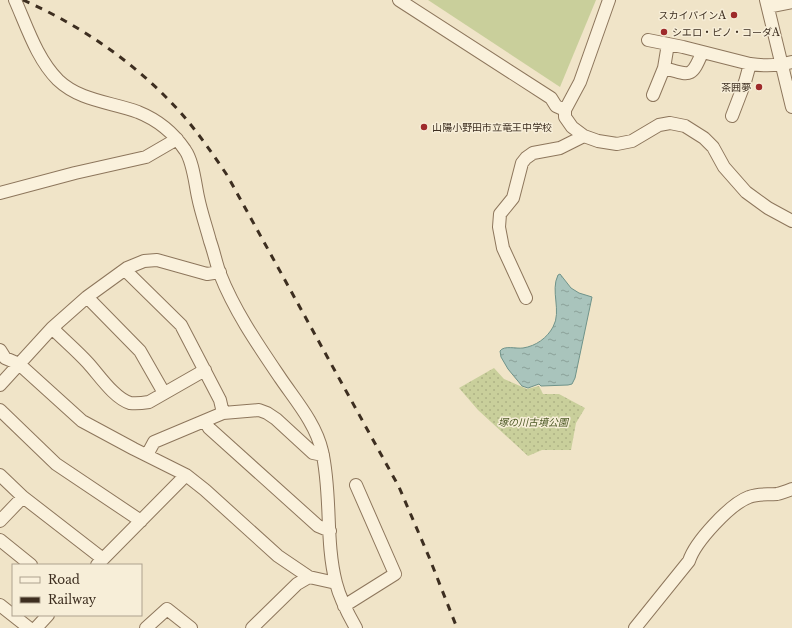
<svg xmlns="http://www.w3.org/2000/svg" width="792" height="628" font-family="'Libre Baskerville','Noto Sans JP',serif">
<defs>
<pattern id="park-dots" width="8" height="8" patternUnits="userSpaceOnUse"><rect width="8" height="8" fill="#c9cf9b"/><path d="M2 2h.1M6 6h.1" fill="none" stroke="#aeb285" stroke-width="1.8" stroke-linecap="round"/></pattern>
<pattern id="water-ripples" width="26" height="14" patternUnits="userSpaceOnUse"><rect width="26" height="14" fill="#a9c4bc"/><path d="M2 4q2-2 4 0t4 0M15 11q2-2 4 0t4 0" fill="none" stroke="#8ba098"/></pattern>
</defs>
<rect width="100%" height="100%" fill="#f0e4c8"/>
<path fill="url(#park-dots)" d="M494 368 504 379 527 389 539 386 543 394H559L585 408 576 423 571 450H542L528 456 478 410 459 388Z"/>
<path fill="#c9cf9b" d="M428 0H596L560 87Z"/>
<path fill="url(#water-ripples)" stroke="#6f938a" d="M560 274 571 288 579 293 592 297 575 378 572 384 568 385 541 386 539 384 528 388 522 386 508 369 501 357 500 351C504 345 516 349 523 348 536 346 547 338 553 327 562 311 550 291 558 275Z"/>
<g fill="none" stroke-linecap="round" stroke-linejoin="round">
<g stroke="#8d765c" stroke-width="14">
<path id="minor" d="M15 0C27 27 37 59 58 80 80 101 111 102 138 112 158 120 173 132 185 150 193 161 195 183 198 197 201 212 206 226 210 241 214 252 216 263 220 274 235 312 258 345 281 379 296 401 316 424 322 451 332 494 325 541 336 583 340 599 348 614 356 628
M399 0 551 98 556 106 565 110
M609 0 580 82 565 110V117L572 127 584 136 598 141 617 144 632 141 659 125 670 123 685 126 704 138 713 147 724 167 746 192 768 208 792 221
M766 0 792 107
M768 7 792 2
M648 40 683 47 750 64C764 66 778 66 792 62
M664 68C690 75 691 79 702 53
M653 95 664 68 668 44
M732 116 745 82 750 64
M0 193 75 173 146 157 177 139
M125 270 181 325 220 400 223 413
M87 297 140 351 164 393
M526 298 503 248 499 227 500 214 513 198 522 163 526 158 533 153 560 148 584 136
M52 328C64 340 77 351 88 363 99 375 114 398 130 403 137 404 143 403 149 402L205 370
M0 350 5 358 19 364 82 421 134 449 186 475 205 490 278 556 309 577 336 583
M0 385 52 328 87 297 127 268 144 261 157 260 207 274 220 272
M0 410 56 464 141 521
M205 421 209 428 318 526 330 531
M147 455 154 442 223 413 259 410 267 413 276 419 313 453 323 455
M0 475 23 497 103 559
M0 521 23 497
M0 540 31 565
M97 565 186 475
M0 605 29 628
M344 606 395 574 356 485
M36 628 48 615
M146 628 167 609 191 628
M252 628 297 584 309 577
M635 628 689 561C695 542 730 504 749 497 759 493 767 495 777 494 782 493 787 491 792 489"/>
</g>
<use href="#minor" stroke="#faf1dc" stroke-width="12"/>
<path stroke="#3d2e20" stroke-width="3" stroke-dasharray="7 7" stroke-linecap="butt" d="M23 0C82 26 137 64 180 112 197 131 212 153 227 175L399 487 429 557 457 628"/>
</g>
<g fill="#9e2a2b" stroke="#f7eed8" stroke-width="1.5">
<circle cx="734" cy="15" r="4"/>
<circle cx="664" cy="32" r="4"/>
<circle cx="759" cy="87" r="4"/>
<circle cx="424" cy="127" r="4"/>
</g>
<g text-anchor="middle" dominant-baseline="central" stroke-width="3" stroke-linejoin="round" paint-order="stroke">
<g font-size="10" fill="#3d2e20" stroke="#f7eed8" text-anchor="end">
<text x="726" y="15">スカイパインA</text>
<text x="672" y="32" text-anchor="start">シエロ・ピノ・コーダA</text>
<text x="751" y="87">茶囲夢</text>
<text x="432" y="127" text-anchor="start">山陽小野田市立竜王中学校</text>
</g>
<g font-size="10" font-style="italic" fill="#4d5a26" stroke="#f7eed8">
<text x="533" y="422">塚の川古墳公園</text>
</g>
</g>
<rect x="12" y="564" width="130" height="52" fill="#f7eed8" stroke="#ada18e"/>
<rect x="20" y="577" width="20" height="6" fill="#faf1dc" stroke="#ada18e"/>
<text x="48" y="584" font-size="12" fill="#3d2e20">Road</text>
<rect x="20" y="597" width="20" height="6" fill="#3d2e20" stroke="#ada18e"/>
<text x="48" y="604" font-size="12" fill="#3d2e20">Railway</text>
</svg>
